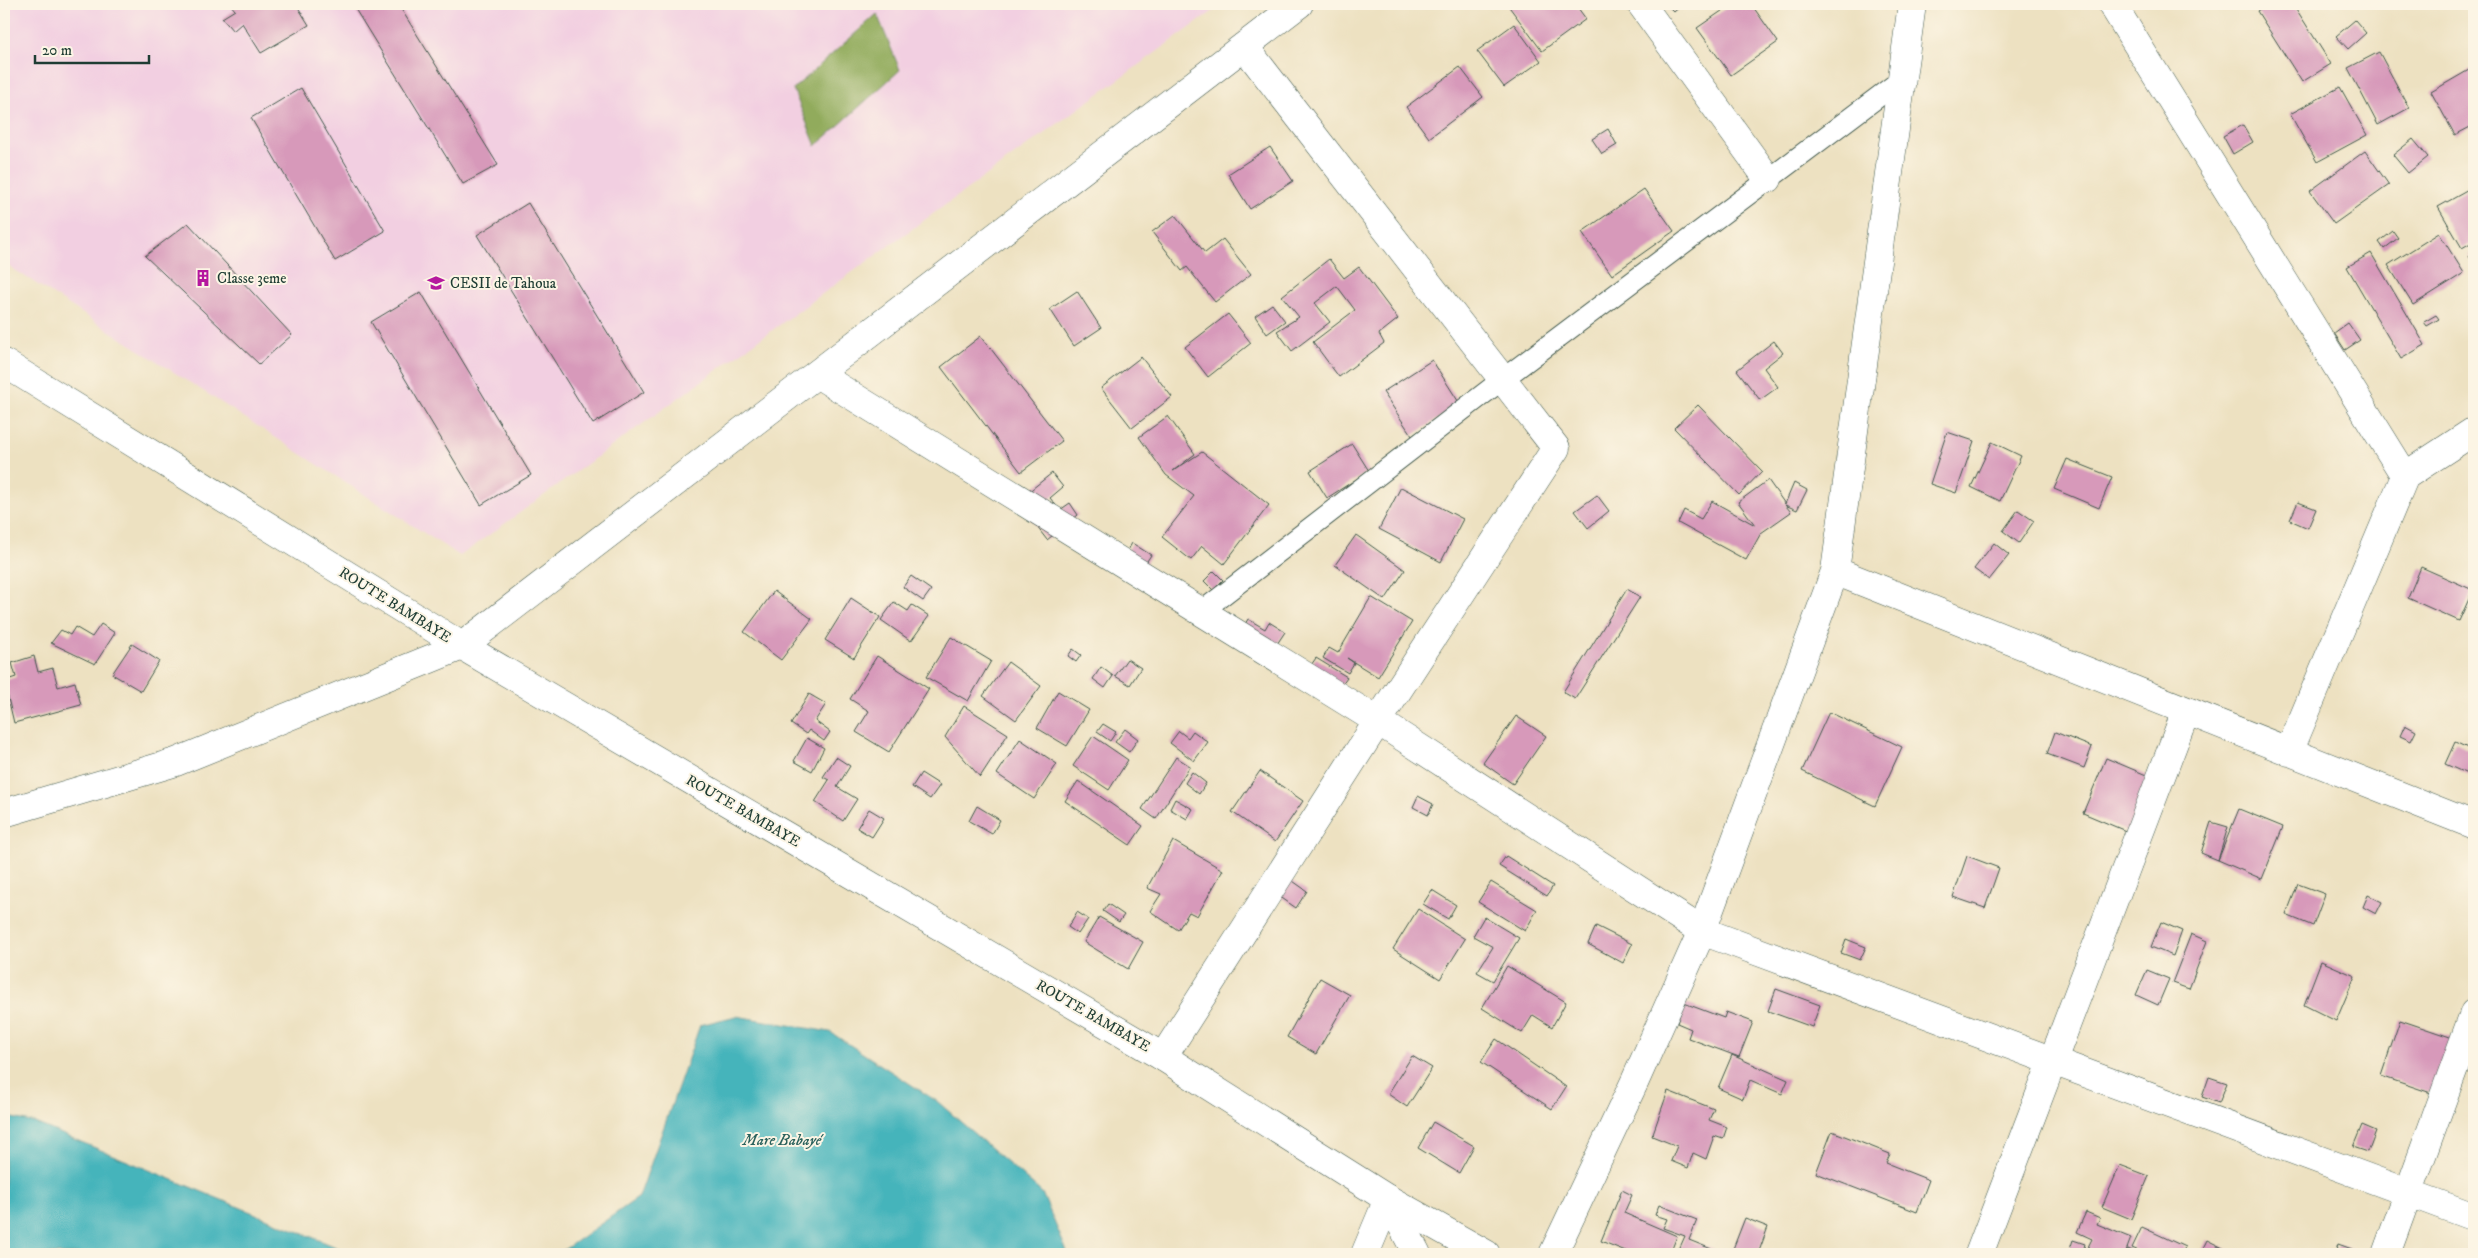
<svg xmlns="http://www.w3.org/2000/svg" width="2478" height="1258" font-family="'IM FELL DW Pica',serif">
<rect width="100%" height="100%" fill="#fcf5e5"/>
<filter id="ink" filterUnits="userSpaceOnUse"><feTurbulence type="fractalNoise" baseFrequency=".02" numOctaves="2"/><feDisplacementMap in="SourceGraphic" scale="10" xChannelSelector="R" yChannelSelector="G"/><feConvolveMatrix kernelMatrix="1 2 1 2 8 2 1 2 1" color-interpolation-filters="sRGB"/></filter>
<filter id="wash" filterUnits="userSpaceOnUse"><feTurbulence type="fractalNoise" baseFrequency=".0096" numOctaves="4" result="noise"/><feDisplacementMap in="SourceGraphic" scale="20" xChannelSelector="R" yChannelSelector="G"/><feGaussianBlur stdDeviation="1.12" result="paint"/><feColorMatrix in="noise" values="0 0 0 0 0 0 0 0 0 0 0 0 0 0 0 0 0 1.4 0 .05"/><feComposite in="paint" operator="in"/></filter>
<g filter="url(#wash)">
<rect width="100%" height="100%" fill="#ede1c1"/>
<path fill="#f2cfe1" d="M4 4H1223L460 556 4 263Z"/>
<path fill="#91ab5c" stroke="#587448" d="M877 14 900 70 816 146 793 89Z"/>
<path fill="#44b4bb" stroke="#327878" d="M736 1016 830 1032 938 1102 1042 1193 1068 1254H558L639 1197 700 1025Z
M4 1116 35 1123 353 1254H4Z"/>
<g id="blocks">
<path fill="#d799ba" d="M230 4H296L309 25 261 53 242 23 233 31 222 18 235 10Z
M352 4H398L498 165 463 184Z
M1507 4H1575L1586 19 1542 51Z
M1666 4H1683L1674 12Z
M1732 4H1751L1778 42 1731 75 1697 28Z
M2267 4H2293L2331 64 2302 82 2257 11Z
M2355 20 2366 33 2348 49 2336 36Z
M1514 24 1541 61 1504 87 1477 51Z
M2379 52 2409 108 2378 125 2348 68Z
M1460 67 1483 97 1429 138 1406 107Z
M2474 67V125L2455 135 2431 92Z
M2340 87 2367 135 2317 162 2290 114Z
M301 88 385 231 335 261 251 118Z
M2243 125 2253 142 2233 154 2223 136Z
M1608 129 1617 145 1602 154 1592 139Z
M2413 139 2428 157 2408 173 2393 155Z
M1270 147 1293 181 1250 209 1228 174Z
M2365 151 2389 185 2334 224 2310 191Z
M2472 188 2474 192V241L2462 248 2438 207Z
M1644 189 1674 231 1612 275 1582 232Z
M528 203 644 392 593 424 477 235Z
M1175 215 1205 253 1223 239 1251 274 1215 302 1187 267 1182 271 1152 232Z
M188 223 292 335 259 364 145 256Z
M2393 231 2398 238 2384 249 2379 242Z
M2439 233 2464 273 2413 305 2388 265Z
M2474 252V265L2469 256Z
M2371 253 2425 345 2401 359 2347 267Z
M1329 259 1344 278 1359 267 1398 319 1379 334 1384 343 1339 377 1313 342 1355 310 1337 286 1315 303 1330 322 1292 351 1277 331 1299 317 1282 296Z
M1077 291 1101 328 1074 346 1050 309Z
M421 292 531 475 481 505 371 322Z
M1272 304 1285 321 1267 334 1255 316Z
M1228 314 1251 343 1208 377 1185 347Z
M2436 315 2439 319 2427 326 2424 322Z
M2348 323 2360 340 2345 350 2334 333Z
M981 336 1062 441 1021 472 941 367Z
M1774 341 1783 353 1764 368 1778 387 1760 400 1737 370Z
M1141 357 1172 397 1132 428 1101 388Z
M1432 360 1460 404 1412 436 1383 392Z
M1698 405 1762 471 1739 495 1674 428Z
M1168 416 1195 454 1173 471 1202 452 1269 505 1224 564 1202 546 1191 560 1162 537 1194 496 1166 475 1139 437Z
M1947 432 1974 441 1956 493 1930 484Z
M1992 442 2021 456 2000 501 1971 487Z
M1352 444 1369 471 1327 498 1310 471Z
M2067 459 2112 477 2099 508 2054 489Z
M1052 473 1063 487 1050 498 1060 510 1070 503 1078 515 1047 540 1017 501Z
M1768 480 1785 504 1794 483 1807 490 1797 510 1785 505 1791 512 1761 533 1746 560 1678 523 1684 510 1701 519 1712 501 1755 525 1738 502Z
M1401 487 1463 519 1441 562 1379 529Z
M1597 495 1609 511 1588 528 1575 511Z
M2298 502 2316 509 2308 528 2290 520Z
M2018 510 2034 521 2019 543 2003 531Z
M1356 535 1405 570 1385 600 1335 565Z
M1132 543 1151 555 1141 570 1123 559Z
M1994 543 2009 555 1989 580 1974 569Z
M2421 567 2473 590 2459 621 2408 598Z
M1214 571 1223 580 1213 590 1204 581Z
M911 576 931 590 923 601 903 587Z
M1627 589 1640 597 1575 699 1563 692Z
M774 591 812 619 781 660 744 632Z
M1371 597 1412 622 1378 677 1347 658 1354 663 1348 673 1323 658 1329 648 1338 653Z
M851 598 880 617 854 658 825 640Z
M894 602 908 611 912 605 929 616 911 641 881 620Z
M1248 619 1265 629 1269 622 1285 632 1271 653 1240 633Z
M101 624 115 633 95 664 51 643 61 630 70 635 75 627 92 637Z
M951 637 991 661 968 701 926 677Z
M132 644 159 661 141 691 112 674Z
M1073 649 1081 655 1076 662 1068 656Z
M34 656 38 672 53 668 58 687 75 682 81 705 14 723 4 681 16 677 12 663Z
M877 656 929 689 889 752 856 732 869 711 850 699Z
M1316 658 1347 677 1337 691 1306 672Z
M1127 659 1141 668 1130 685 1115 676Z
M1008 662 1041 686 1016 720 983 696Z
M1101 667 1113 676 1105 688 1093 679Z
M1058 691 1089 710 1067 746 1037 728Z
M809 694 826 704 815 721 830 732 824 741 809 730 806 734 791 724Z
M964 706 1008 734 980 777 945 737Z
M1829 712 1902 747 1875 806 1802 771Z
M1516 716 1546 736 1513 784 1483 763Z
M1103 724 1116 732 1110 741 1097 732Z
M2405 725 2416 731 2411 741 2400 736Z
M1125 729 1138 739 1129 752 1115 742Z
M1179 731 1188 738 1193 731 1208 742 1194 761 1170 743Z
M2055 732 2092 747 2084 768 2047 754Z
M1093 736 1128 760 1109 790 1073 766Z
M807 738 824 748 812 771 794 761Z
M1020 739 1057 764 1034 799 997 774Z
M2455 742 2474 751V777L2445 764Z
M836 757 850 766 837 787 857 799 843 821 815 802 829 780 823 777Z
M1176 757 1190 766 1156 819 1142 809Z
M2106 758 2151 777 2128 832 2083 813Z
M1260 771 1303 801 1275 842 1232 812Z
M1192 772 1206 783 1199 794 1185 783Z
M921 773 940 785 930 799 912 787Z
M1078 781 1143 826 1130 845 1065 801Z
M1418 796 1433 804 1428 815 1413 807Z
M1175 799 1193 809 1187 819 1170 809Z
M977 806 1000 820 992 834 969 821Z
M869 809 884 818 872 837 857 828Z
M2239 809 2283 827 2262 879 2218 860Z
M2211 822 2228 827 2218 860 2201 853Z
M1173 841 1223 870 1197 916 1189 912 1178 930 1150 911 1161 894 1147 888Z
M1506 856 1553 886 1547 896 1499 866Z
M1967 856 1999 868 1985 908 1953 897Z
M1290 879 1307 891 1296 908 1279 896Z
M1491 882 1537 910 1525 931 1478 902Z
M2298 884 2325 894 2313 926 2286 915Z
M1432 890 1456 905 1448 919 1423 904Z
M2368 895 2382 902 2376 914 2363 907Z
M1108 904 1124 915 1119 922 1103 911Z
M1418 909 1465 939 1440 979 1393 949Z
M1077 912 1088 919 1078 934 1068 927Z
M1099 917 1143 942 1128 969 1084 942Z
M1484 917 1519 938 1493 981 1477 972 1493 947 1473 936Z
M2161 922 2182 931 2173 956 2151 947Z
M1596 926 1632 944 1623 963 1588 944Z
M2191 934 2207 941 2189 989 2172 983Z
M1846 939 1866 947 1860 960 1841 953Z
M2321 961 2355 976 2336 1021 2304 1005Z
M1507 966 1566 1002 1552 1027 1533 1015 1522 1033 1482 1008Z
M2147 970 2169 979 2158 1005 2136 995Z
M1320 978 1350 995 1316 1054 1287 1037Z
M1776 989 1820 1005 1812 1027 1768 1011Z
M1684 1003 1724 1018 1726 1012 1753 1022 1739 1057 1688 1038 1691 1029 1677 1023Z
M2400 1020 2453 1038 2434 1094 2381 1076Z
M1496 1039 1566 1087 1552 1109 1481 1062Z
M1732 1055 1788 1080 1782 1094 1750 1080 1743 1099 1718 1088Z
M1412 1056 1432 1068 1407 1107 1388 1094Z
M2209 1077 2227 1083 2219 1103 2202 1097Z
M1668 1091 1714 1109 1709 1120 1727 1127 1723 1139 1714 1136 1706 1159 1693 1153 1688 1168 1671 1161 1677 1146 1652 1136Z
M1433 1122 1474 1146 1459 1173 1418 1148Z
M2362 1125 2376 1131 2368 1152 2353 1147Z
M1832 1131 1890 1154 1886 1163 1929 1180 1917 1212 1816 1173Z
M2120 1165 2149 1176 2131 1219 2102 1207Z
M1622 1190 1632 1195 1624 1213 1677 1236 1670 1254H1633L1601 1241Z
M1659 1205 1697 1220 1689 1240 1724 1254H1677L1685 1236 1663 1228 1667 1219 1655 1215Z
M2086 1212 2100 1218 2097 1224 2131 1238 2125 1254H2101L2087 1249 2092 1239 2077 1232Z
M1745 1218 1768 1227 1758 1254H1731Z
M2142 1227 2185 1247 2182 1254H2146L2132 1248Z
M2073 1240 2085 1244 2082 1254 2069 1252Z
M2207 1240 2231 1252 2229 1254H2200Z
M2338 1244 2366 1254H2335Z
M2128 1249 2140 1254H2127Z"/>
</g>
</g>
<g filter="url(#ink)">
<use href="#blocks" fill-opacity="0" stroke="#3e5649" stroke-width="1"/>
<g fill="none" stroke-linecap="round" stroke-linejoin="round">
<g stroke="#3e5649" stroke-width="22">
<path id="service" d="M1201 612 1503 379 1902 79"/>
</g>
<g stroke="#3e5649" stroke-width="29">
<path id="minor" d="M1641 4 1768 179
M2112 4 2405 476
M817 374 1378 721 1702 931 2474 1217
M1835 571 2474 825
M2289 752 2405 476 2474 431
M4 813 176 762 462 646 1299 4
M1163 1057 1378 721 1556 448 1244 46
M1388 1199 1417 1254
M1365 1254 1388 1199
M1553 1254 1635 1081 1702 931 1835 571 1912 4
M1979 1254 2186 711
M2386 1254 2474 1013"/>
</g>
<g stroke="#3e5649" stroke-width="29">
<path id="tertiary" d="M4 363 462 646 1163 1057 1388 1199 1486 1254"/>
</g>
<use href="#service" stroke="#fff" stroke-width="20"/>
<use href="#minor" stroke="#fff" stroke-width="28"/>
<use href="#tertiary" stroke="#fff" stroke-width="28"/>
</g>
</g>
<defs>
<g id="building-bare" transform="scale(1.35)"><path d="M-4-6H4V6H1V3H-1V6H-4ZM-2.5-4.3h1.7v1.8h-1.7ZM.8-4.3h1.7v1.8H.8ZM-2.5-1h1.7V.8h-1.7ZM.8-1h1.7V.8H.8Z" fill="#b5179e" stroke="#fcf5e5" stroke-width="2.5" paint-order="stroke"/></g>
<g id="school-bare" transform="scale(1.35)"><path d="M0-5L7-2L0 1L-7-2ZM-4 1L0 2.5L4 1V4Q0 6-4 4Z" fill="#b5179e" stroke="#fcf5e5" stroke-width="2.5" paint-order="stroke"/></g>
</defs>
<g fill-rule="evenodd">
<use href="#building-bare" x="203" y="278"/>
<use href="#school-bare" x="436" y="283"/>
</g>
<g text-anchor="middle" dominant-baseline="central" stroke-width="4" stroke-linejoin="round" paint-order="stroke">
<g font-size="15" fill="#1f3d34" stroke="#fcf5e5" text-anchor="start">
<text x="217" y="278">Classe 3eme</text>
<text x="450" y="283">CESII de Tahoua</text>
</g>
<g font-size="15" fill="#1f3d34" stroke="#fcf5e5">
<text transform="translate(395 605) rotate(32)">ROUTE BAMBAYE</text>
<text transform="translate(743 811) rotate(30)">ROUTE BAMBAYE</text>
<text transform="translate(1093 1016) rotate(30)">ROUTE BAMBAYE</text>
</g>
<g font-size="16" font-style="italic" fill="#2a615c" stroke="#fcf5e5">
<text x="782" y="1140">Mare Babayé</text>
</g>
</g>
<rect width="2478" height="1258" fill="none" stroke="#fcf5e5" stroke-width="20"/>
<path d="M35 55v8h114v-8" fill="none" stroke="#1f3d34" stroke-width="2.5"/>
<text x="42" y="55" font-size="15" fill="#1f3d34" stroke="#fcf5e5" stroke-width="4" paint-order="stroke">20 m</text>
</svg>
